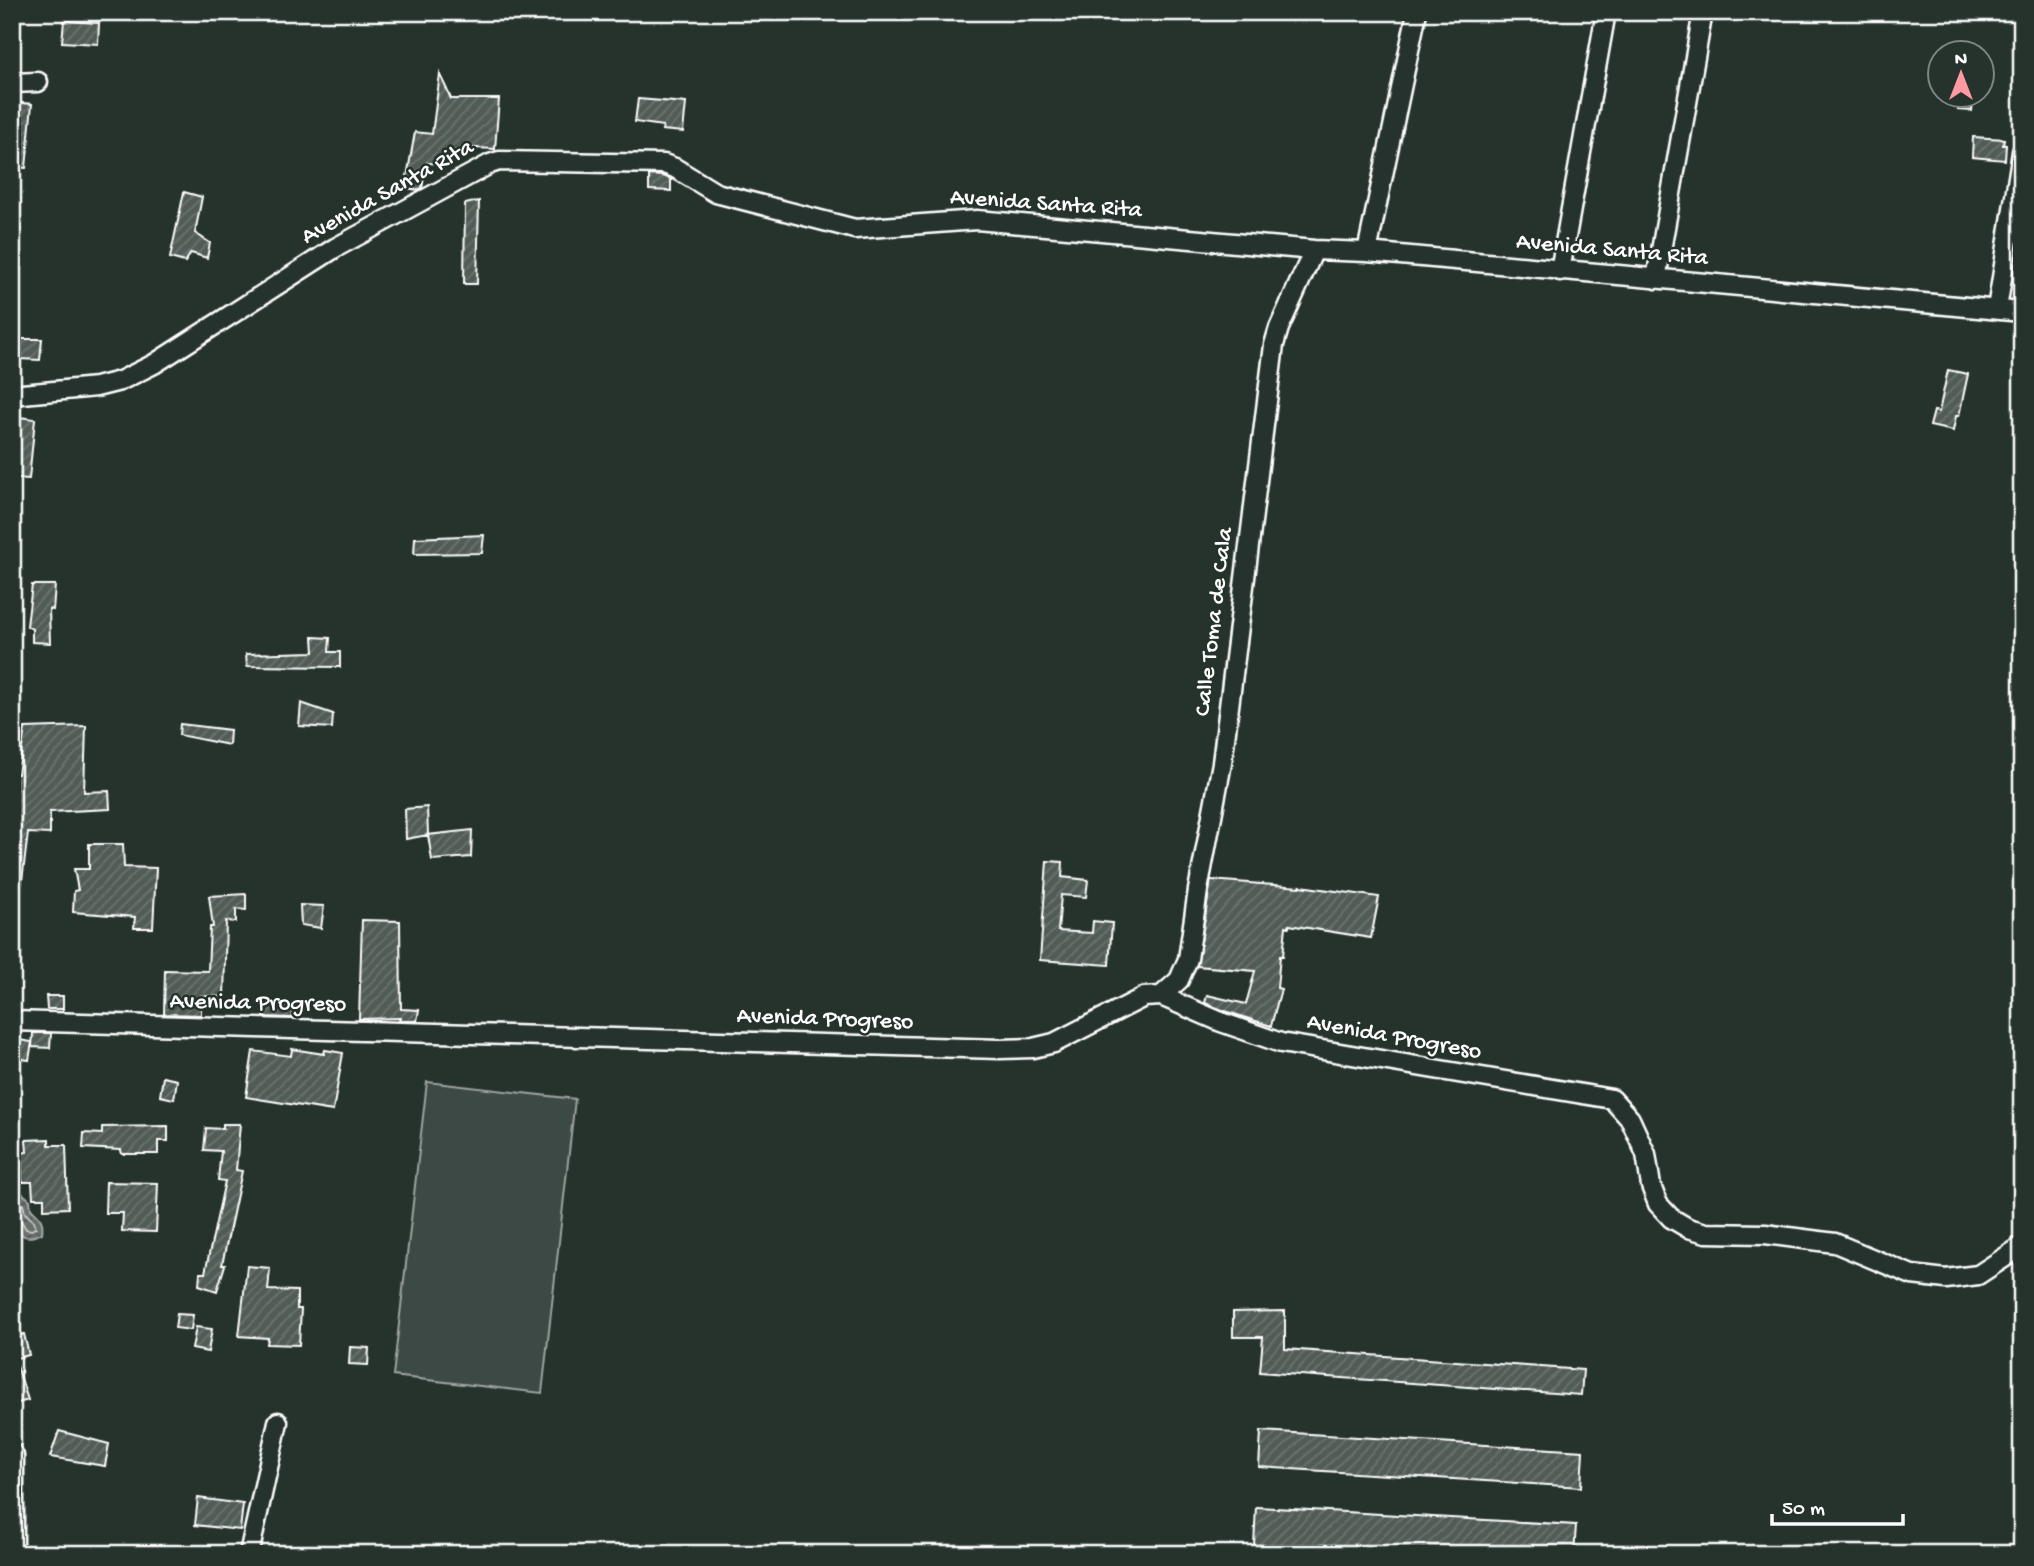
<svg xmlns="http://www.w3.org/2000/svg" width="2034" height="1566" font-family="'Gochi Hand',sans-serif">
<defs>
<pattern id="water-waves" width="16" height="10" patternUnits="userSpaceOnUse" patternTransform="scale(1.75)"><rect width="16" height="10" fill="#67706c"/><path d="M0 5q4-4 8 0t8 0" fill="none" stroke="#575a59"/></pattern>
<pattern id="building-hatch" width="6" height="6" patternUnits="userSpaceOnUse" patternTransform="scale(1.75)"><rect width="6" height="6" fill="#515c57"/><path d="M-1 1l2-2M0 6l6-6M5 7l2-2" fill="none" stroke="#6b7470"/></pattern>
</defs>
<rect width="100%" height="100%" fill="#26332d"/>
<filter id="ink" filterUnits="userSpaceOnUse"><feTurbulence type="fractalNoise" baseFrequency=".0143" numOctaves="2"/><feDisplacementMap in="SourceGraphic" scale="14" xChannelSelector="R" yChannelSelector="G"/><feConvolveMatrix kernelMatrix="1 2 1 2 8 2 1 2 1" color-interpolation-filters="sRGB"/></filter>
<g filter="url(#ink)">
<path fill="#3e4944" stroke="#9ea4a2" stroke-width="2" d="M427 1082 575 1099 542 1393 393 1376Z"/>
<path fill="url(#water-waves)" stroke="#a4a9a7" stroke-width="2" d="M23 1194 30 1200 31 1209C40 1217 44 1221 42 1233 23 1242 17 1235 15 1216 14 1209 13 1204 15 1198Z"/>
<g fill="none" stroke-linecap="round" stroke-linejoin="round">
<path stroke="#c2c6c4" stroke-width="2" d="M12 1205 23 1204 25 1213 34 1221 36 1227 32 1230 26 1229 20 1219 12 1217"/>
</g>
<path fill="url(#building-hatch)" stroke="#fff" stroke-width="2" d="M64 21 99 23 98 44 62 42Z
M440 74 451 99H499L495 149 476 148 449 152 447 164 427 163 422 188 418 190 405 188 415 132 432 134Z
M1959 94H1974L1972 111 1958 110Z
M638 99 686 103 683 132 662 130 663 126 635 122Z
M12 102 32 104 26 168 12 167Z
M1973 137 2004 139 2003 145H2006L2005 160 1972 157Z
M649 175 663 176 671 179V191L649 190Z
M184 192 202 197 195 233 210 243 207 258 191 253 185 262 170 258Z
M479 201 477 284H464L465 204Z
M20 339H42L40 360 19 359Z
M1948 370 1968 374 1959 416H1956L1953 431 1930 426 1934 411 1939 412Z
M19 417 35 419 29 479 13 478Z
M484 535 482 553 414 554 415 538Z
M32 585H55L53 610 49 609 50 643 32 642V629L27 626Z
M313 637 330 638 329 652H340V667L247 666 246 654 314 652Z
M301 703 333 714 332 728 299 726Z
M180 724 230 730 229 745 179 735Z
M86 726 84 792 109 791 110 809 50 812V834L28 833 21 889 12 888V836L16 796 15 774H18L25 728Z
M427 807 428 835 406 839 405 809Z
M472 830 471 857 432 860 428 835Z
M89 844H123L124 867 156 868 153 928H134L135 917 73 912 74 891 78 890 74 869H89Z
M1047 861 1063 862 1062 877 1088 880 1086 897 1061 895 1058 931 1092 933 1093 921 1112 923 1109 965 1040 960Z
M1211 880 1300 887V886L1379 897 1371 938 1289 925V927L1286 926 1283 956H1280L1277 988 1281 989 1271 1026 1225 1011 1205 1003 1207 995 1246 1004 1255 971 1197 966Z
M246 894V910L236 909V922L226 921 224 997 201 996V1015L164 1014 165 970 208 971 210 927H213L209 896Z
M300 905 324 906 321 928 301 925Z
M362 920 400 921 401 1009 419 1010 417 1021H399L400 1018 359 1019Z
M46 996H63V1009H47Z
M264 1004 293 1005V1018L264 1017Z
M33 1033H51L50 1048 32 1047Z
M19 1040 32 1042 29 1060 16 1058Z
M292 1049 324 1054 325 1050 343 1053 333 1111 246 1097 253 1051 291 1056Z
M163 1077 177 1080 174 1099 160 1096Z
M223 1124H240L236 1170 242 1171 222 1265H225L217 1291 199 1285 200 1273H205L225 1181 218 1180 221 1151 204 1150 206 1128 223 1129Z
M168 1126V1141H158V1154H122L121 1150 83 1148 84 1133 102 1134V1127Z
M49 1139V1145H66L68 1208 44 1209V1198H33L32 1182H22L21 1153 27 1152 26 1140Z
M106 1182 158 1183 156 1232 122 1231 123 1213H105Z
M247 1266 270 1268 268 1290 297 1291V1309H301L299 1345 267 1344 268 1338 239 1336Z
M1285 1311V1349L1583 1370 1581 1395 1260 1372 1263 1337H1233V1312Z
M177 1314 193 1315 191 1330 175 1328Z
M196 1327 212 1329 208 1352 192 1349Z
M24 1334 29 1355 12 1359V1337Z
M350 1347 369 1348 368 1365 349 1364Z
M15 1360 28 1400 12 1405V1361Z
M59 1431 109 1444 105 1466 50 1457Z
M1261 1431 1583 1451 1581 1487 1259 1467Z
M198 1498 243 1504 240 1530 195 1525Z
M1256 1507 1576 1525 1574 1554H1413L1254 1545Z"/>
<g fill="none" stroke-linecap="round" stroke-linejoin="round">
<g stroke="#fff" stroke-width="23">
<path id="minor" d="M12 83 38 82
M1367 252 1417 12
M1560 271 1606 12
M1656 279 1703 12
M1997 309 2022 152
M12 395 96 387 120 381 154 364 335 248 490 164 499 161 664 164 675 168 716 193 855 229 977 220 1314 250 1367 252 2022 312
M1161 996 1179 980 1188 959 1198 890 1222 763 1274 345 1279 328 1314 250
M12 1021 1000 1049 1033 1048 1054 1043 1144 997 1161 996 1221 1022 1281 1043 1612 1099 1630 1119 1646 1154 1651 1186 1658 1204 1671 1218 1688 1228 1706 1233 1765 1234 1835 1243 1912 1275 1946 1279 1978 1275 2022 1246
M12 1453 14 1456V1554
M249 1554 278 1422"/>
</g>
<use href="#minor" stroke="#26332d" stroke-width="18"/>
</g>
</g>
<g text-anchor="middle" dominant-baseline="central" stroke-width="5" stroke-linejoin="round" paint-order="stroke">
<g font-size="24" fill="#fff" stroke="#26332d">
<text transform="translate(388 193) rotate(-29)">Avenida Santa Rita</text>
<text transform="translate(1046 205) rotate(4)">Avenida Santa Rita</text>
<text transform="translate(1612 251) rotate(5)">Avenida Santa Rita</text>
<text transform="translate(1215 622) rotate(-83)">Calle Toma de Cala</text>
<text transform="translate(258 1004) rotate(1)">Avenida Progreso</text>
<text transform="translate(825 1020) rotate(2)">Avenida Progreso</text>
<text transform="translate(1394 1038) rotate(10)">Avenida Progreso</text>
</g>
</g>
<rect width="2034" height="1566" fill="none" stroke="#26332d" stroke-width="42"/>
<rect x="21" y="21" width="1992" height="1524" fill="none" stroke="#fff" stroke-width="2.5" filter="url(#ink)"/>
<g transform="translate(1961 74)"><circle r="33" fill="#26332d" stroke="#7d8581" stroke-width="2"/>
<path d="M0-5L12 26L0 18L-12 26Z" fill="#ff9aa2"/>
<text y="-10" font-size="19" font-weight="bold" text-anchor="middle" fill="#ffffff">N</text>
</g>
<path d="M1772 1514v10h131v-10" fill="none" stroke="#ffffff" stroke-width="3.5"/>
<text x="1782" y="1514" font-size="21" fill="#ffffff" stroke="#26332d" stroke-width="5" paint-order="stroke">50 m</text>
</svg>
